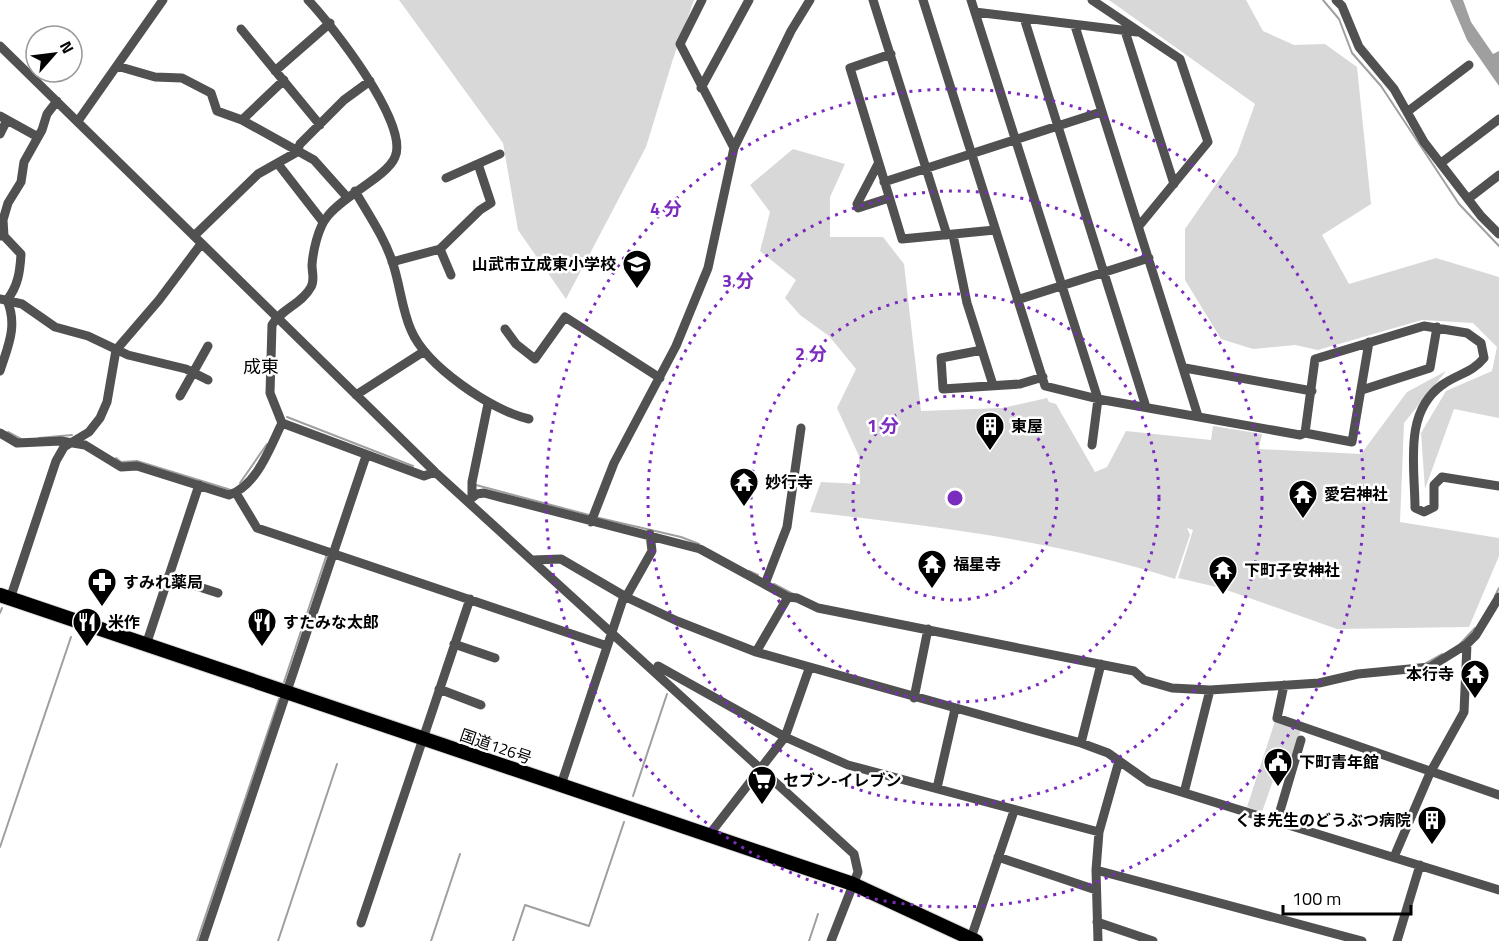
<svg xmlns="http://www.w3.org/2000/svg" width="1499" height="941" font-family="'Titillium Web','Noto Sans JP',sans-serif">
<rect width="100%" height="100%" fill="#fff"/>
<path fill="#d8d8d8" d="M399 0H694L673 59 646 147 566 299 518 230 503 143Z
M1109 0H1246L1263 31 1294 45 1325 44 1357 67 1371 204 1322 235 1349 284 1436 258 1499 277V418L1454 409 1425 489 1421 433 1446 391 1492 371 1497 347 1473 323 1422 320 1318 350 1295 345 1253 349 1221 339 1185 280V229L1237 154 1255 104Z
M793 149 845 164 830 197V237H883L904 264 921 411 1002 408 1047 398 1049 402 1056 404 1095 472 1107 467 1126 431 1211 440 1213 426 1262 434 1259 449 1361 454 1407 392 1446 371 1404 423 1400 522 1499 538V556L1469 627 1337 629 1221 588 1178 578 1193 530 1187 528 1190 535 1175 579C1056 540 933 526 810 512L821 482 860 484 859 456 837 408 856 369 829 336 800 315 785 298 796 280 760 251 770 212 750 185Z
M1275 721 1301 730 1287 778 1275 775 1262 812 1247 807Z"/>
<path fill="#9f9f9f" d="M1450 0H1463L1471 22 1493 54 1499 51V86L1467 40Z"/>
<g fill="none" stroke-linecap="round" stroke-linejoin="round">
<path stroke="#9f9f9f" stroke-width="2" d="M1323 0 1339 19 1352 53 1381 86 1459 204 1499 246
M287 417 413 466
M8 432 21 439
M39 438 72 435
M116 458 121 462 137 461 231 490
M240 483 267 444
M476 485 589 515
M595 517 681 537 699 544
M749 571 758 575
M774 584 793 594
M1495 596 1499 588
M0 613 2 608
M1460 644 1475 628
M1426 663 1442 654
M283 685 327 554
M633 796 667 694
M0 847 71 637
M197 941 280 696
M278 941 337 764
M431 941 460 854
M513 941 525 905 589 926 624 822
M809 941 818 914"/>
<g stroke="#dbdbdb" stroke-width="16">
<path id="highway" d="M0 595 853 884 976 941"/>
</g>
<path stroke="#515151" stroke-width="9" d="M308 0C331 24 410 124 395 157 387 177 342 196 327 217 318 228 313 251 312 265 312 273 315 280 311 287 302 304 281 309 272 325L270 393 282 423 424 476 435 472
M702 0 680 44 734 148
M873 0 947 235
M923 0 1045 386 1098 399 1300 435 1305 433 1315 359 1424 326 1467 333 1481 343 1484 358C1472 373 1457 374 1442 385 1403 413 1415 467 1415 508L1424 512 1434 507V485L1442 477 1499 486
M971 0 1098 399 1092 445
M1092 0 1180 59 1208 142 1139 226
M1336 0 1342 6 1359 47 1394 89 1424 142 1481 216 1499 234
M975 12 1137 32
M1024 18 1146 407
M1075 26 1198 416
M241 29 320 125
M1125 31 1174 184
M0 46 435 472 854 854 858 872 831 941
M891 54 850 68 902 239 995 230
M117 66 155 77 182 78 211 93 217 111 242 120 314 160 347 197
M275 71 330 23
M701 88 749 0
M1407 112 1469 65
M0 116 38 137
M242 120 284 80
M78 121 163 0
M0 134 7 120
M1441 163 1499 119
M278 164 323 222
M878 164 857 204 858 208 889 198
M446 178 500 154
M884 182 1101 112
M355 191C368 214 385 238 393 264 400 285 402 310 411 330 426 366 492 411 529 419
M1468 199 1499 175
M953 235 967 303 993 385
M0 236H4L21 254C20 272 18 286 7 300
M4 236 3 220 8 203 21 182 24 162 42 130 47 114 57 101
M194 236 258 174 297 152 300 144 344 100 370 81
M440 249 480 210 491 203 478 164
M392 262 440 249 451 275
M0 299 22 304 55 327 88 336 128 355 186 369 208 380
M1017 300 1149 258
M505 329 516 344 535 359 565 317 660 378
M982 350 941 358 943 389 1020 384 1043 377
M1185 368 1312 391
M0 371C8 346 18 326 7 300
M1362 390 1430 368 1437 327
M356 395 423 352
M180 396 208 346
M0 433 17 443 61 441 85 445 121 467 137 466 229 495C257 486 270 447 282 423
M1305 433 1352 442 1369 342
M236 493 257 528 607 646
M472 497V482L488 404
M468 501 477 494 484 493 700 549 788 597 797 598 818 608 1134 671 1144 680 1172 688 1210 690 1319 683 1358 674 1430 667 1467 644 1476 635 1499 597
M591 522 614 463 676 346 708 268 734 148 791 31 810 0
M533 560 561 559 626 597 677 621 756 652 1081 743 1108 753 1149 782 1499 890
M168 577 218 593
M765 584 787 527 801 428
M626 597 652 551 650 534
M10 599 56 461 64 447 89 432 100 418 107 402 116 350 159 300 201 244
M454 644 495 658
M146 645 199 485
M756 652 788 597
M655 672 658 666 785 737 848 765 1099 832
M1284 685 1277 718 1499 795
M439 689 481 705
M914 698 928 629
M1081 743 1101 664
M561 785 624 596
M937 788 955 709
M1184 793 1210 690
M1277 821 1301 740
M709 835 785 737 809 669
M998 857 1096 890
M1394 857 1430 773 1464 712 1467 644
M1096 870 1362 941
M1097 922 1153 941
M361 923 470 599
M203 941 366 456
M970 941 1014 811
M1098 941 1096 870 1099 832 1119 761
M1397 941 1420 865"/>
<use href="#highway" stroke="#000" stroke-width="14"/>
</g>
<g fill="none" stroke="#7b2cbf" stroke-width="3" stroke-dasharray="3 6">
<circle cx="955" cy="498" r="102"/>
<circle cx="955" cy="498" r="204"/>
<circle cx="955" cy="498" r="307"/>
<circle cx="955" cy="498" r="409"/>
</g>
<defs>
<g id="school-pin" transform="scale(1.5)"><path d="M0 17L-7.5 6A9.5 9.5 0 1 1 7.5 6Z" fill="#000" stroke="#fff"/><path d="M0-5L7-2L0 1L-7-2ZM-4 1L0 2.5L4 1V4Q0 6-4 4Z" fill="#fff"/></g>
<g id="building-pin" transform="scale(1.5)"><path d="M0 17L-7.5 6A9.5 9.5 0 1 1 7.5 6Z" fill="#000" stroke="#fff"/><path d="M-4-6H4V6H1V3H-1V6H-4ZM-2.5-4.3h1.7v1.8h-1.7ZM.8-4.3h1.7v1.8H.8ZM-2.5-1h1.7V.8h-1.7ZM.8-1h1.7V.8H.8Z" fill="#fff"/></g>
<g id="temple-pin" transform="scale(1.5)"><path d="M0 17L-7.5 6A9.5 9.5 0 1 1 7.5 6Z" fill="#000" stroke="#fff"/><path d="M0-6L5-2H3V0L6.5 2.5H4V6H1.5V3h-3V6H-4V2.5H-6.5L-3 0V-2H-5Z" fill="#fff"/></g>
<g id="pharmacy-pin" transform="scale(1.5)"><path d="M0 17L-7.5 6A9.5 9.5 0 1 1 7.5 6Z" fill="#000" stroke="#fff"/><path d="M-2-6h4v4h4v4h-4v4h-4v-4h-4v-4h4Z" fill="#fff"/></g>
<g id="restaurant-pin" transform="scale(1.5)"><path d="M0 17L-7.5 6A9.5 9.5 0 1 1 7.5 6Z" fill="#000" stroke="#fff"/><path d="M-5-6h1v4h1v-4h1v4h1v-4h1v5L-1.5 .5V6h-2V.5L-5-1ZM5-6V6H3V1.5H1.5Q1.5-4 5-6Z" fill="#fff"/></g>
<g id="civic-pin" transform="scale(1.5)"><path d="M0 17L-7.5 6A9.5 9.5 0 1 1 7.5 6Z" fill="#000" stroke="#fff"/><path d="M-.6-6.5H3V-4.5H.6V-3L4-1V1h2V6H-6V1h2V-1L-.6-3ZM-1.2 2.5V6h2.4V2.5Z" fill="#fff"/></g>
<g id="supermarket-pin" transform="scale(1.5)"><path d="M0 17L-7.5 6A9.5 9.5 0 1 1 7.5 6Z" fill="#000" stroke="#fff"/><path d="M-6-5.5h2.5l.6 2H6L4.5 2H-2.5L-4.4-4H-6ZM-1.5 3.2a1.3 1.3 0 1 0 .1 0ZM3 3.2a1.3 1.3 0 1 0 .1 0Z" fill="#fff"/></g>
</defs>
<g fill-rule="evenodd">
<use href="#school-pin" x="637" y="264"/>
<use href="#building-pin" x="990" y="426"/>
<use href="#temple-pin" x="744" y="482"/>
<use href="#temple-pin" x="1303" y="494"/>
<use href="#temple-pin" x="932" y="564"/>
<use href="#temple-pin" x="1223" y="570"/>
<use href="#pharmacy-pin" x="102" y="582"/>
<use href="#restaurant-pin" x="87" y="622"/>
<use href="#restaurant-pin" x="262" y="622"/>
<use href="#temple-pin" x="1475" y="674"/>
<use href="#civic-pin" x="1278" y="762"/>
<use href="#supermarket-pin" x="762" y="780"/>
<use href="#building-pin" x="1432" y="820"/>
</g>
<g text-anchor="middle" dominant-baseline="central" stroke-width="5" stroke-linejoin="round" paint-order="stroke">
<g font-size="16" font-weight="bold" fill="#000" stroke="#fff" text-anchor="start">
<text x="616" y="264" text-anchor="end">山武市立成東小学校</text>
<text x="1011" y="426">東屋</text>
<text x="765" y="482">妙行寺</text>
<text x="1324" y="494">愛宕神社</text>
<text x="953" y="564">福星寺</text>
<text x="1244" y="570">下町子安神社</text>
<text x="123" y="582">すみれ薬局</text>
<text x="108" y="622">米作</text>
<text x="283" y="622">すたみな太郎</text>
<text x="1454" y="674" text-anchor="end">本行寺</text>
<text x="1299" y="762">下町青年館</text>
<text x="783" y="780">セブン-イレブン</text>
<text x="1411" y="820" text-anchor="end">くま先生のどうぶつ病院</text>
</g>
<g font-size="16" fill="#000" stroke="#fff">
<text transform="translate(496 746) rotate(19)">国道126号</text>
</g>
<g font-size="18" fill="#000" stroke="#fff">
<text x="261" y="366">成東</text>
</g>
</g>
<circle cx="955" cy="498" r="9" fill="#7b2cbf" stroke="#fff" stroke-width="3"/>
<g font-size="18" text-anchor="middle" font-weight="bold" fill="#7b2cbf" stroke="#fff" stroke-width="5" stroke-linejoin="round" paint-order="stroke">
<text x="666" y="215">4 分</text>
<text x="738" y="287">3 分</text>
<text x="811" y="360">2 分</text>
<text x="883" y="432">1 分</text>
</g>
<g transform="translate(54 54) rotate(62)"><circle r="28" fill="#ffffff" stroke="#999999" stroke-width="1.5"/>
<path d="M0-4.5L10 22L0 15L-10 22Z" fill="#000000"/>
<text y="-9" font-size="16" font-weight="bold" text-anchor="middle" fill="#000000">N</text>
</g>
<path d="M1283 905v9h128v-9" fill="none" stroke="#000000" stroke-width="3"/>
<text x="1292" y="905" font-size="18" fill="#000000" stroke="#ffffff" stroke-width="4.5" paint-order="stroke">100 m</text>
</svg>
